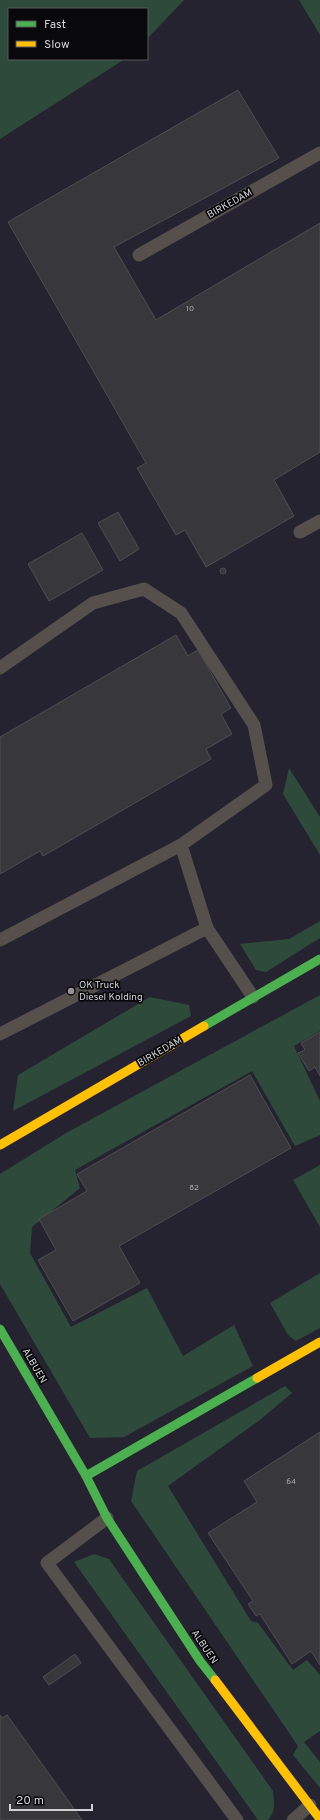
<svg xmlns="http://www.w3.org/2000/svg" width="320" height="1820" font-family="Overpass,sans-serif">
<rect width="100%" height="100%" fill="#202025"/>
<path fill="#24232f" d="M183 0H299L320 35V1820H0V139L125 59H147V39Z"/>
<path fill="#2e4a3b" d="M0 0H184L147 39V9H9V59H125L0 139Z
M299 0H320V35Z
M289 768 320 817V855L283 794Z
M320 921V938L266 972 256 970 240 944 289 939Z
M320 995V1031L294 1046 320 1101V1135L295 1146 252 1071 75 1170 80 1188 32 1227 30 1253 71 1327 147 1288 183 1356 234 1325 253 1366 124 1437 90 1438 0 1284V1174L66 1133Z
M150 997 189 1005 191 1016 13 1111 18 1075Z
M320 1165V1227L293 1180Z
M320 1273V1328L296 1341 288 1335 270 1303Z
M285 1386 292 1393 260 1420 168 1486 251 1621 258 1623 293 1670 307 1660 320 1675V1731L304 1742 320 1762V1788L293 1755 298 1746 131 1501 137 1471Z
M94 1554 109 1559 273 1791C274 1802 276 1812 268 1820H258L74 1562Z"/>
<path fill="#38383c" stroke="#4e4e52" d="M238 90 279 158 114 247 156 320 320 223V452L274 480 294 516 206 567 185 530 176 535 137 468 146 463 8 222Z
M118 512 139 549 120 561 98 523Z
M82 533 103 570 49 601 28 564Z
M220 571a3 3 0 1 1 6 0a3 3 0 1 1-6 0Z
M176 635 188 656 198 650 231 708 221 714 232 734 206 749 211 759 43 856 40 851 0 874V737Z
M320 1032V1076L315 1067 309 1071 298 1053 305 1050 301 1043Z
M250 1075 291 1148 119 1246 140 1283 73 1321 38 1260 56 1250 39 1219 87 1191 77 1174Z
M320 1432V1665L311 1651 292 1664 260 1614 256 1616 248 1604 253 1601 208 1533 257 1502 244 1481Z
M75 1654 81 1663 49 1685 43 1677Z
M0 1715 2 1718 7 1715 82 1820H0Z"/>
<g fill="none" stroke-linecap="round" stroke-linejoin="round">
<path stroke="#55504b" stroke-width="13" d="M139 255 320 153
M300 532 320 521
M0 668 93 603 144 589 181 613 254 725 266 785 181 845 207 928 253 997
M0 940 181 845
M0 1034 207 928
M107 1518 47 1563 237 1820
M293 1820 310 1805"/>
<path stroke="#4caf50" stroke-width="9" d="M204 1026 320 959
M0 1329 86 1476 107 1518 200 1661 215 1680
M86 1476 257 1378"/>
<path stroke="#ffc107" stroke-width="9" d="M0 1145 204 1026
M257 1378 320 1342
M215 1680 320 1819"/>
</g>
<circle fill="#939398" stroke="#09090c" stroke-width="1.5" cx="71" cy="991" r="4"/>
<g text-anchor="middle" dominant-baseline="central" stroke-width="3.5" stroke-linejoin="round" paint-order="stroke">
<g font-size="8" fill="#ababb0">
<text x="190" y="309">10</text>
<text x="194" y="1188">82</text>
<text x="291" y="1482">64</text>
</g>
<g font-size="10" fill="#d1d1d6" stroke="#09090c">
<text transform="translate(230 204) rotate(-29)">BIRKEDAM</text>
<text transform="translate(160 1052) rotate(-30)">BIRKEDAM</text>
<text transform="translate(34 1366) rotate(60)">ALBUEN</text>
<text transform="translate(204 1647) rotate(56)">ALBUEN</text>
</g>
<g font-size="10" fill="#d1d1d6" stroke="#09090c" text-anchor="start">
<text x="79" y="985">OK Truck<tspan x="79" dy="12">Diesel Kolding</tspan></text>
</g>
</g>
<rect x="8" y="8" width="140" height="52" fill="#09090c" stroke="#59595d"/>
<rect x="16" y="21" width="20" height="6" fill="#4caf50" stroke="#59595d"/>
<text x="44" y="28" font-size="12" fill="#d1d1d6">Fast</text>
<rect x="16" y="41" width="20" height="6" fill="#ffc107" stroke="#59595d"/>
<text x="44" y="48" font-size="12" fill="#d1d1d6">Slow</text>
<path d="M10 1804v6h82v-6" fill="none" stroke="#d1d1d6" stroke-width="2"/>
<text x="16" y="1804" font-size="12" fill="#d1d1d6" stroke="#09090c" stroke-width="3" paint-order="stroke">20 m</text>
</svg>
